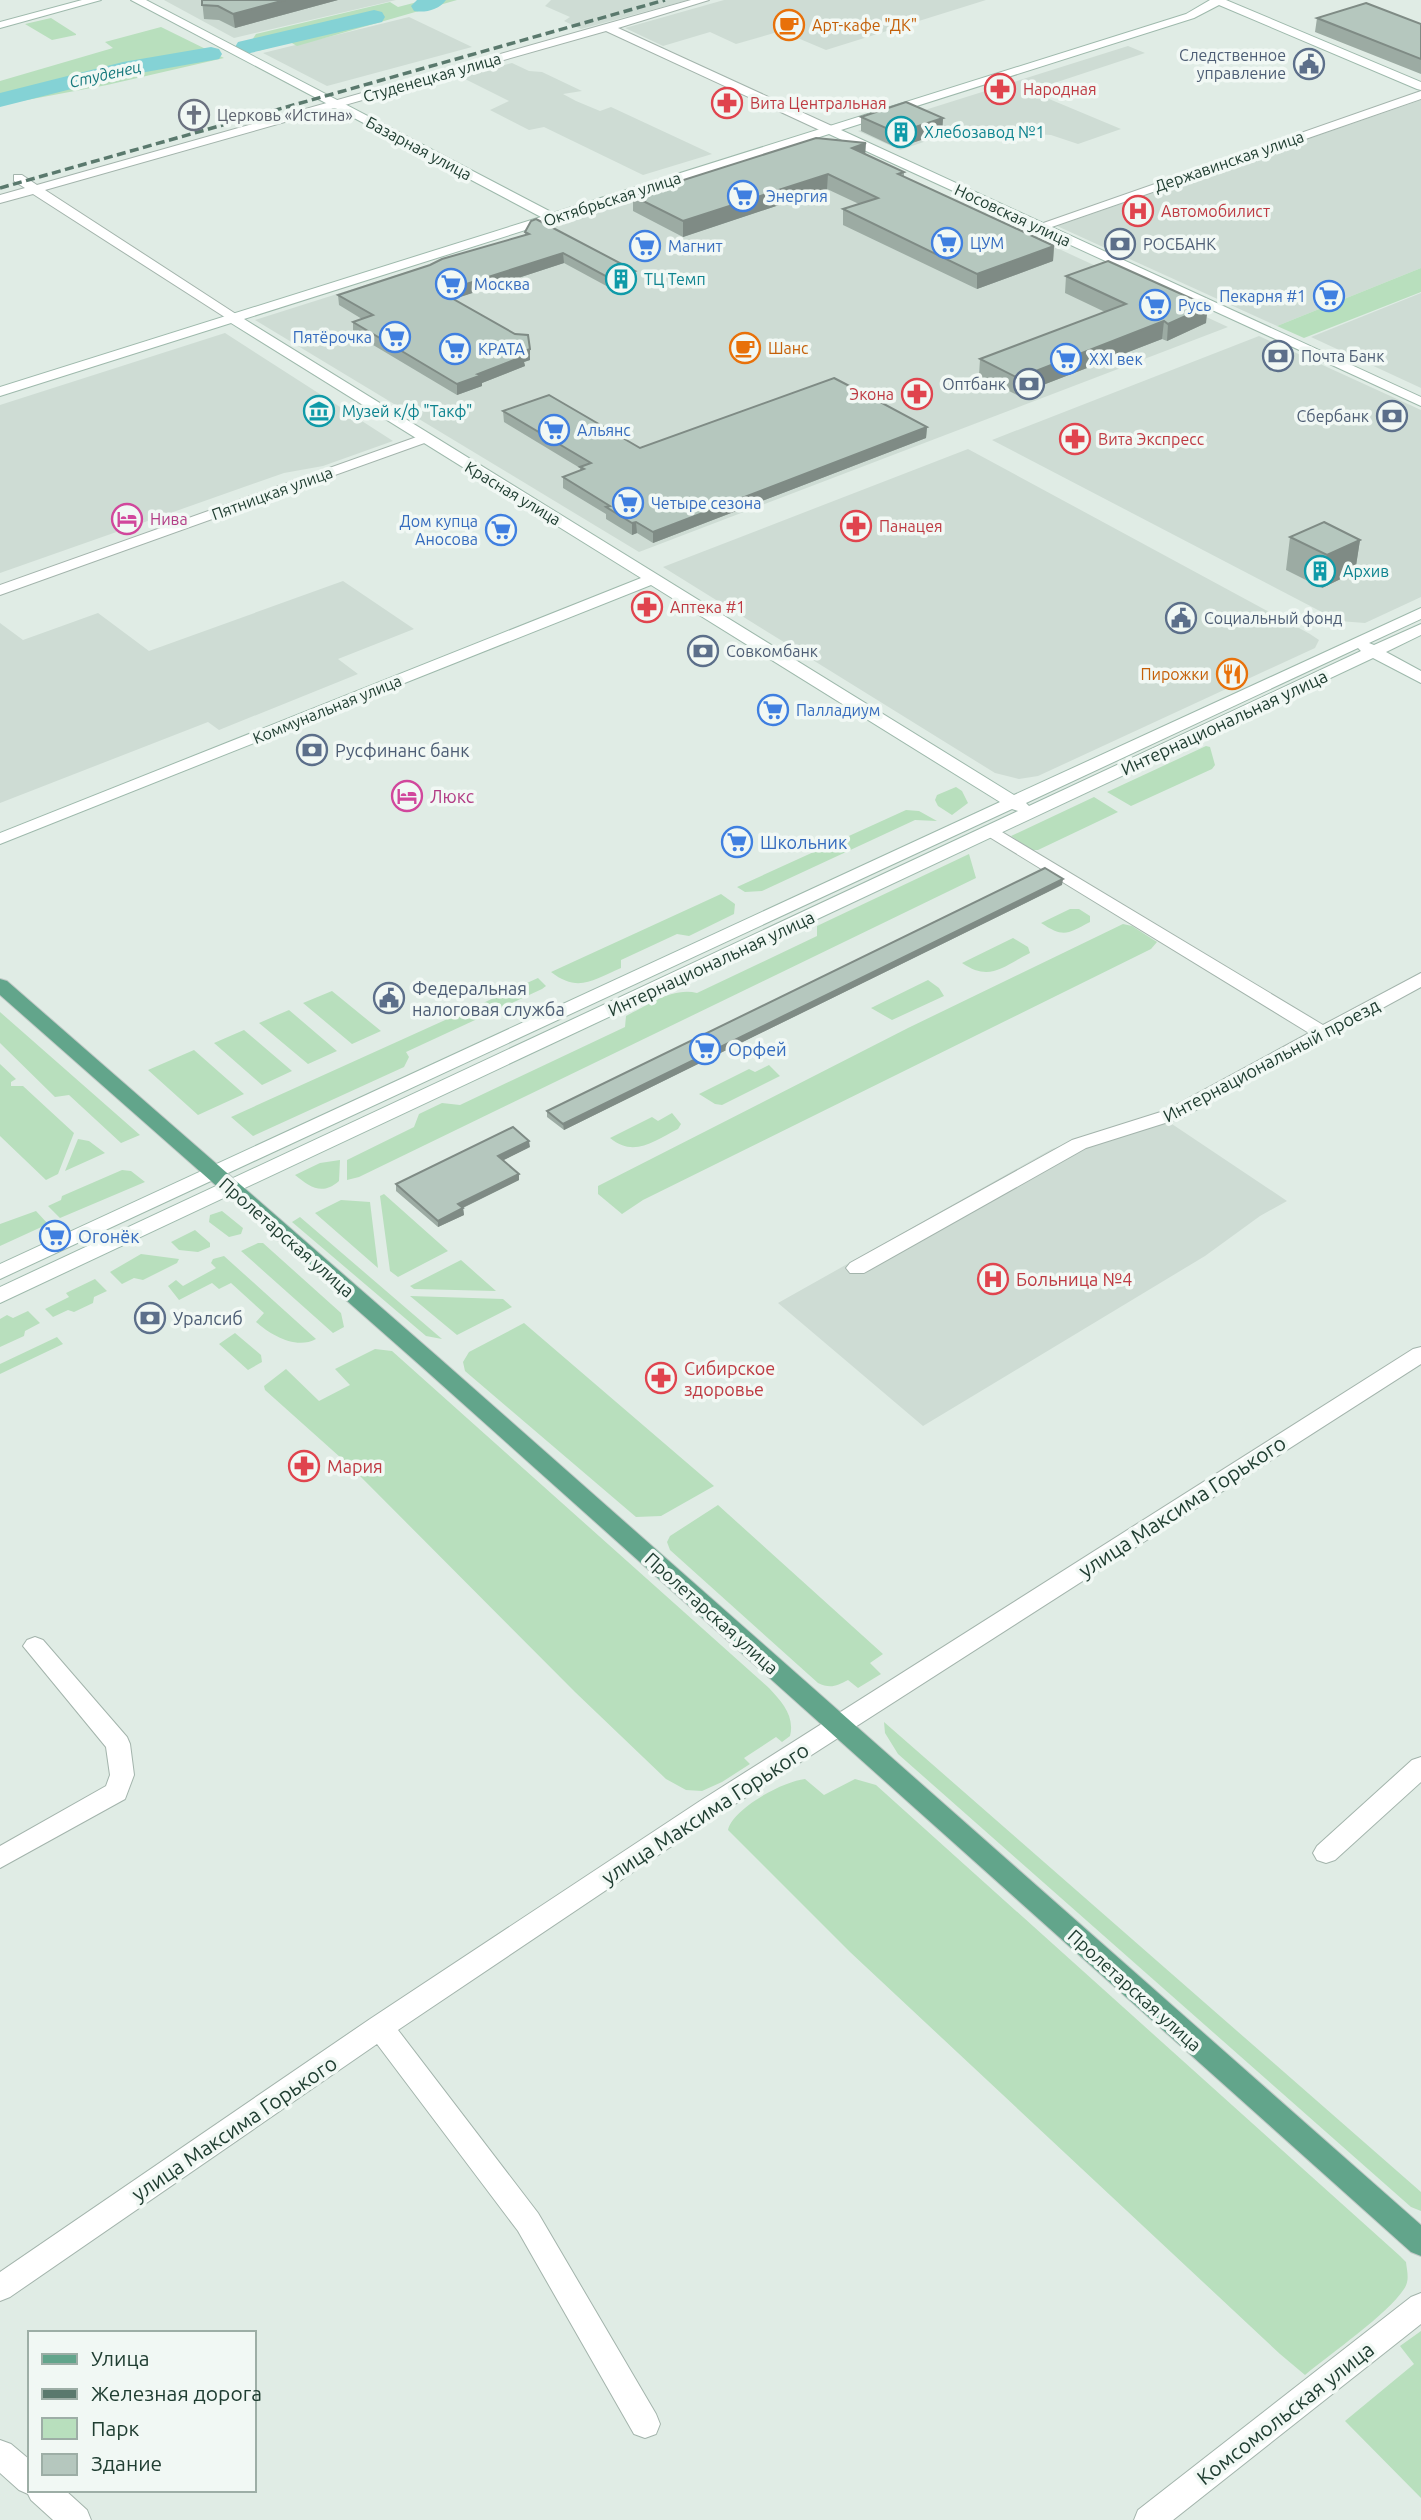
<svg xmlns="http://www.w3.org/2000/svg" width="1421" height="2520" font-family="Ubuntu,sans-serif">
<rect width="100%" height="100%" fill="#e0ece5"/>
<path fill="#cedcd4" d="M164 0H396L234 38Z
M551 0H688L581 29 564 21 570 17 545 6Z
M724 0H986L826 50 781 31 736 44 710 32 663 46 625 28Z
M409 17 472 47 327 86 263 53Z
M1128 46 1145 53 1030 91 1121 129 1078 144 1051 135 959 130 900 150 858 131Z
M512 63 529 71 542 72 582 91 563 94 576 101 600 111 611 107 712 154 643 175 544 127 529 130 490 110 509 101 461 77Z
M1421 100V268L1277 326 1057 226Z
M823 140 1228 327 639 552 255 320Z
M1421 293V388L1311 337Z
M225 333 393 441 323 466 284 473 0 573V405Z
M1259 336 1421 410V597L1365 623 1339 621 992 440Z
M968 449 1310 634 1319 640 1315 648 1038 776 1019 779 995 773 663 567Z
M343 581 414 629 338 659 358 674 219 730 208 722 0 803V623L23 640 98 613 149 651Z
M1157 1114 1287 1201 1260 1216 1205 1256 923 1426 778 1303 1052 1149Z"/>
<path fill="#b8dfbd" d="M425 0H457L297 46 290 42 258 51 255 49 264 45 252 40 256 34 390 2 398 7Z
M51 18 76 34V35L52 40 25 24Z
M161 27 224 58 107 85 0 105V81L113 48 105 42Z
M1421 268V292L1304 338 1277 326Z
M1206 746 1210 747 1215 765 1212 769 1131 806 1107 792Z
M956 787 962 791 968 803 952 815 938 806 935 800 937 795Z
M1094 797 1118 812 1038 850H1032L1011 836Z
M906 810 919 811 937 821 915 820 762 891 745 892 737 887Z
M969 854 976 878 359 1177 347 1180V1160L414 1127 419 1114 442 1103 460 1105 625 1027 626 1016C647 1006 672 987 697 993L817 936V926Z
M721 894 735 904 734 914 689 936 677 934 621 960V968C593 980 578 993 551 972Z
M1070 909H1079L1090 916V922C1067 934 1064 938 1041 923Z
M1123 924 1132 926 1157 942 1151 949 643 1200 622 1214 598 1194V1186L908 1028Z
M1013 938 1028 947 1030 953C1002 967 990 982 962 963Z
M538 978 546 986 542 989 406 1052 409 1057 404 1067 253 1136 231 1117Z
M928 980 939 988 944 996 892 1020 871 1008Z
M332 991 381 1031 352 1044 303 1003Z
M289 1010 337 1051 308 1064 259 1023Z
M0 1012 140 1135 121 1143 69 1095 55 1097 0 1043Z
M244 1030 292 1071 262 1085 214 1043Z
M194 1050 244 1094 198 1115 148 1070Z
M0 1064 16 1079 11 1082V1086H23L74 1133 58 1174 46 1180 0 1136Z
M769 1065 780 1076 722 1105 715 1104 699 1094 749 1069 755 1072Z
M672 1113 681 1124 678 1129C654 1141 634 1158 610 1138L652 1117 658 1121Z
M78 1139 89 1141 105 1153 65 1171Z
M340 1160 339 1181C322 1196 310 1187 295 1175L320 1163Z
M122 1170 131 1171 145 1182 60 1218 48 1206 61 1200 62 1196Z
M384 1194 448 1251 398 1277 390 1271 380 1196Z
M341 1200 370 1202 378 1268 315 1213Z
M36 1211 48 1224 0 1246V1224Z
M222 1211 243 1228 241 1234 229 1237 209 1222 210 1215Z
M300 1217 442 1339 426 1336 292 1222Z
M195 1230 210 1243V1247L198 1252 179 1250 171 1242Z
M258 1243H263L341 1313 344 1327 333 1333 241 1251Z
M141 1254 179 1259 177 1263 143 1280 134 1278 122 1284 110 1272Z
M224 1256 316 1339C296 1350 271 1335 256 1322L264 1313 231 1283 219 1289 212 1283 179 1300 168 1286 176 1280 183 1286 216 1268 211 1263 213 1259Z
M461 1260 496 1291 414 1289 410 1286Z
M95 1279 107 1291 94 1297 93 1303 74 1312 68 1310 53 1317 45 1309 69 1297 66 1293Z
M410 1296 503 1299 512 1307 457 1335Z
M28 1311 40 1323 25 1331 24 1336 0 1347V1319L7 1315 13 1318Z
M524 1323 714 1486 661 1516 636 1517 465 1371 463 1362 469 1352Z
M235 1333 261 1355 262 1362 248 1370 219 1344Z
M57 1337 63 1344 0 1374V1364Z
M375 1349 392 1351 769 1688C782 1702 795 1716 790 1736L782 1742 776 1737 744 1758 750 1764 722 1782 702 1791 686 1790 666 1779 575 1692 350 1466 265 1390 264 1386 286 1369 319 1401 350 1385 335 1369Z
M718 1505 883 1654 870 1663 881 1674 858 1688 848 1680C837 1686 830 1689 818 1683L670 1550 667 1542 670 1536Z
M884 1722 1421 2192V2211L1411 2207 898 1754 885 1733Z
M805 1779 824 1795 855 1779 876 1785 1400 2256 1406 2262C1407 2271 1410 2281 1404 2289 1388 2314 1330 2354 1305 2375L1280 2354 850 1952 728 1830C733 1808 784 1781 805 1779Z
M1421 2331V2498L1345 2421 1414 2364 1400 2346Z"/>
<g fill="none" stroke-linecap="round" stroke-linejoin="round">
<path fill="#84d2d5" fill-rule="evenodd" d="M417 0H446C439 10 425 13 414 11L411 6Z
M374 10 382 12 385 17 382 22 246 54 238 52 235 47 238 42Z
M211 47 219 49 222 54 219 59 123 76 0 107V93L123 62Z"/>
<g stroke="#a3b4ac" stroke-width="2">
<path id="street" d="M691 0H709L618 28 834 127V133H826L606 31 45 190 239 316V322L234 323 33 194 0 203V195L25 188 14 181V175H22L37 185Z
M1421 91V99L1043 230 1038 231 1032 227Z
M425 434 432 438 430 441 0 595V585Z
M992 826 1323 1025 1421 973V987L1181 1118 1086 1148 864 1273H850L846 1268 850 1263 1072 1140 1167 1110 1309 1033 986 835 983 831 986 827Z
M1421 1347V1364L718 1815 398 2030 538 2213 656 2414 660 2424 656 2434 645 2438 634 2434 518 2231 377 2044 10 2297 0 2301V2272L370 2019 700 1801 1413 1349Z
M35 1637 43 1640 127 1737 130 1744 134 1775 125 1799 0 1868V1846L106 1786 110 1775 106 1747 23 1646 27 1640Z
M1421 1757V1782L1335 1860 1326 1863 1317 1860 1313 1853 1317 1846 1412 1760Z
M1421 2293V2324L1173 2520H1134L1138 2510 1411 2297Z
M0 2440 11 2444 30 2460V2490H65L87 2510 91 2520H53L31 2500 28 2494 19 2490 0 2473Z"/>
</g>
<g stroke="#9eb9ac" stroke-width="2">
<path id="secondary" d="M82 0H101L0 28V22Z
M131 0H146L553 213 1186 14 1210 0H1226L1421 82V90L1417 89 1219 5 1194 18 841 130 1421 397V406L829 134 244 319 1014 795 1421 608V619L1369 643 1374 645 1421 624V635L1386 652 1421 671V683L1373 658 0 1303V1287L1018 811 1012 809 0 1279V1264L1000 802 651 585 0 844V833L641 578 231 323 0 396V387L541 217ZM1358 648 1361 651 1029 806 1026 803Z"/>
</g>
<g stroke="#c1c9c6" stroke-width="2">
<path id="primary" d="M0 979 7 981 438 1357 1421 2225V2256L1411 2252 422 1367 0 995Z"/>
</g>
<use href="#street" fill="#fff" fill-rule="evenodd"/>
<use href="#secondary" fill="#fff" fill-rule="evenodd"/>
<use href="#primary" fill="#62a58b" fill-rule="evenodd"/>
<path stroke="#5a796d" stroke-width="3.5" stroke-dasharray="9 4.5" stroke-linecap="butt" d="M0 188 665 0"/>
</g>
<path fill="#9caba3" d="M202 0H338L235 28 219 20 204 19Z
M1317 18 1421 24V74L1315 32Z
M861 117 943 118 942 133 897 148 861 131Z
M865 154 904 172V177L1054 246 1053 261 977 289 843 225V209L859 204 827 189 683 237 633 211V196Z
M525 232 635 271V281L612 289 564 263 453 299 530 349V360L524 362 525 366 482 383V386L457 395 353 333V322L362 319 339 305 338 295 525 235Z
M1066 276 1206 323 1167 341 1162 339 1017 395 979 376 980 359 1105 312 1065 293Z
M880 402 927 427 926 438 653 543 637 533 632 535 606 519V514L563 488V477L580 471V468L504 422 503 411 640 448Z
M1290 537 1360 540 1355 572 1322 588 1286 570Z
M1062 885 564 1130 547 1117V1111Z
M530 1147 503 1160 519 1180 463 1208 464 1215 438 1227 396 1191V1184Z"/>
<path fill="#7f8b85" d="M285 0H338L235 28 233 14Z
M943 118 942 133 897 148V133Z
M866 143 865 158 852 148Z
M828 174 827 189 683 237V221Z
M1054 246 1053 261 977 289V274Z
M563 253 564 263 442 303 441 292Z
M635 271V281L612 289 611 279Z
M1208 306 1206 323 1167 341 1168 324Z
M1164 321 1162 339 1017 395 1018 378Z
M530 349V360L524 362 525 366 482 383V386L457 395V384L519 353Z
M927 427 926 438 653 543V532Z
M636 522 637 533 632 535V523Z
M1360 540 1355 572 1322 588 1327 555Z
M1063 879 1062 885 564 1130 563 1124Z
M529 1141 530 1147 498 1163V1156Z
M519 1174V1180L458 1210V1204Z
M463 1208 464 1215 438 1227V1221Z"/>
<path fill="#b5c7be" stroke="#7f8b85" stroke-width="2" d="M202 0H285L233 14 218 6 202 5Z
M1366 3 1421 24V59L1317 18Z
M906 102 943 118 897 133 861 117Z
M816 138 866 143 852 148 904 172 898 174 1054 246 977 274 843 209 878 198 828 174 683 221 633 196Z
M536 219 635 271 611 279 563 253 441 292 515 334 528 335 530 349 519 353 524 356 478 374 482 375 457 384 353 322 373 315 338 295 430 265 442 259 529 234 525 232 531 221Z
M1108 261 1208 306 1168 324 1164 321 1018 378 980 359 1126 304 1066 276Z
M834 378 857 390 873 393 880 402 927 427 653 532 636 522 632 523 606 507 610 506 563 477 584 469 580 467 591 463 503 411 549 395 640 448Z
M1324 522 1360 540 1327 555 1290 537Z
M1045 868 1063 879 563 1124 547 1111Z
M513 1127 529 1141 498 1156 519 1174 458 1204 463 1208 438 1221 396 1184Z"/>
<defs>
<g id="cafe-ring" transform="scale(1.575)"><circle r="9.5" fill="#f1f8f4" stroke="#e8710a" stroke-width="1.5"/><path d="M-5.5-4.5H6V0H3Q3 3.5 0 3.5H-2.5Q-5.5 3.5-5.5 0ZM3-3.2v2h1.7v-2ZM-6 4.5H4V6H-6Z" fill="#e8710a"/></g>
<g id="civic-ring" transform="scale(1.575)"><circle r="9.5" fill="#f1f8f4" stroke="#5c6f8a" stroke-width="1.5"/><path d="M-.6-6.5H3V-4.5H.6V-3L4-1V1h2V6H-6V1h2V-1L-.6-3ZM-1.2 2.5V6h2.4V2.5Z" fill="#5c6f8a"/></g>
<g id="pharmacy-ring" transform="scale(1.575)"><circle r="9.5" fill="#f1f8f4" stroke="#e0444e" stroke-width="1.5"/><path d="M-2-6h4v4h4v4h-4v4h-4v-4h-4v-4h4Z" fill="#e0444e"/></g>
<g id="church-ring" transform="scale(1.575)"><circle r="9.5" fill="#f1f8f4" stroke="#6b7280" stroke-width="1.5"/><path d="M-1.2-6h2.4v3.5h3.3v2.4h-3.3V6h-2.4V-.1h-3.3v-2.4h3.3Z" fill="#6b7280"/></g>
<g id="building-ring" transform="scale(1.575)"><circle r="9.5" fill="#f1f8f4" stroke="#0f9aa8" stroke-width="1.5"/><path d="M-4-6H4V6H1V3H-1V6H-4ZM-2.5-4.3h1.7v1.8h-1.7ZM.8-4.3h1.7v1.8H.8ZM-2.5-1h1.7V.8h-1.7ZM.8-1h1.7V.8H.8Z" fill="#0f9aa8"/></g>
<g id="supermarket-ring" transform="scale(1.575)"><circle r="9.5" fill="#f1f8f4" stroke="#3f7fe0" stroke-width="1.5"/><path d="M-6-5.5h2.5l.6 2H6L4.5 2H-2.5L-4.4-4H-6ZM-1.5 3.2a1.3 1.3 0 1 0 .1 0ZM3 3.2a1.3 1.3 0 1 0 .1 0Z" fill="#3f7fe0"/></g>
<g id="hospital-ring" transform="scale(1.575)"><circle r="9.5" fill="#f1f8f4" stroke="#e0444e" stroke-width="1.5"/><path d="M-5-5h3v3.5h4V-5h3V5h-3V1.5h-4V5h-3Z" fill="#e0444e"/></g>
<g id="bank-ring" transform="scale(1.575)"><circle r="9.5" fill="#f1f8f4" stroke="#5c6f8a" stroke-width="1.5"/><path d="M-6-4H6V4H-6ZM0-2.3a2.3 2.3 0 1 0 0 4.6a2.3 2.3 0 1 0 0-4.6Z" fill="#5c6f8a"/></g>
<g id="museum-ring" transform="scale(1.575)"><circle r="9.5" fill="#f1f8f4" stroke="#0f9aa8" stroke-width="1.5"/><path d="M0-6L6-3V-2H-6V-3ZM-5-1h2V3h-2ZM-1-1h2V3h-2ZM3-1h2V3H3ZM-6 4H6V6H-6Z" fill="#0f9aa8"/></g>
<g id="hotel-ring" transform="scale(1.575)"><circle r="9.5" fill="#f1f8f4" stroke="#d1479c" stroke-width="1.5"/><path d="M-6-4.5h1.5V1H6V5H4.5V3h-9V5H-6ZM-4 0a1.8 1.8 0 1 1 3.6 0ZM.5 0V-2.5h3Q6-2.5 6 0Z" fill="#d1479c"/></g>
<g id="restaurant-ring" transform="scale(1.575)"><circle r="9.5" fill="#f1f8f4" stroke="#e8710a" stroke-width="1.5"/><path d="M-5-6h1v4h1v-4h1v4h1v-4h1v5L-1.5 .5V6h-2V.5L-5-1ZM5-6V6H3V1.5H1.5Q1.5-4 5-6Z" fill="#e8710a"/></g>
</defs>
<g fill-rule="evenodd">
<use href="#cafe-ring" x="789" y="25"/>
<use href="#civic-ring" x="1309" y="64"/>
<use href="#pharmacy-ring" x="1000" y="89"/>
<use href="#pharmacy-ring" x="727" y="103"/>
<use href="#church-ring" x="194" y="115"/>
<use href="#building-ring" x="901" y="132"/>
<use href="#supermarket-ring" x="743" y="196"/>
<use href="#hospital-ring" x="1138" y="211"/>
<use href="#supermarket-ring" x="947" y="243"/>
<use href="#bank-ring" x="1120" y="244"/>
<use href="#supermarket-ring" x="645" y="246"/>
<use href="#building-ring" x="621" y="279"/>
<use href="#supermarket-ring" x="451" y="284"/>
<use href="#supermarket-ring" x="1329" y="296"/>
<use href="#supermarket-ring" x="1155" y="305"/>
<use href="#supermarket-ring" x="395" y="337"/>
<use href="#cafe-ring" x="745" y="348"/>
<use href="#supermarket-ring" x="455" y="349"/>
<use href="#bank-ring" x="1278" y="356"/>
<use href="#supermarket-ring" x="1066" y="359"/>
<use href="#bank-ring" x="1029" y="384"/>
<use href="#pharmacy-ring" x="917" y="394"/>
<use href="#museum-ring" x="319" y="411"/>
<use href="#bank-ring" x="1392" y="416"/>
<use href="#supermarket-ring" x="554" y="430"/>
<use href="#pharmacy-ring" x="1075" y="439"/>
<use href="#supermarket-ring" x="628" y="503"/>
<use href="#hotel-ring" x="127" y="519"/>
<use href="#pharmacy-ring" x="856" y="526"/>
<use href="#supermarket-ring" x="501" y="530"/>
<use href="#building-ring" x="1320" y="571"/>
<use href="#pharmacy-ring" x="647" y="607"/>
<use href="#civic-ring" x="1181" y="618"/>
<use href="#bank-ring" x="703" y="651"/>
<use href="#restaurant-ring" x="1232" y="674"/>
<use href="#supermarket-ring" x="773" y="710"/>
<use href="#bank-ring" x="312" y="750"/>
<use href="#hotel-ring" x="407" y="796"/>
<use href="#supermarket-ring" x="737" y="842"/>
<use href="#civic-ring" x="389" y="998"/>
<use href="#supermarket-ring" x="705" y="1049"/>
<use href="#supermarket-ring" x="55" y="1236"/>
<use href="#hospital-ring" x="993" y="1279"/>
<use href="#bank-ring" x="150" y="1318"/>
<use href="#pharmacy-ring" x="661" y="1378"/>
<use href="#pharmacy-ring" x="304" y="1466"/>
</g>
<g text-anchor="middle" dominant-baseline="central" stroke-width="7" stroke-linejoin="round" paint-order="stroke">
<g font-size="16" fill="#c56008" stroke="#f1f8f4" text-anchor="start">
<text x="812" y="25">Арт-кафе "ДК"</text>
<text x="768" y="348">Шанс</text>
<text x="1209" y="674" text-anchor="end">Пирожки</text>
</g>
<g font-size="16" fill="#4e5e75" stroke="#f1f8f4" text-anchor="start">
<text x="1286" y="55" text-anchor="end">Следственное<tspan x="1286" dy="18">управление</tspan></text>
<text x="1143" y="244">РОСБАНК</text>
<text x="1301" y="356">Почта Банк</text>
<text x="1006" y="384" text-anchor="end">Оптбанк</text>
<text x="1369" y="416" text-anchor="end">Сбербанк</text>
<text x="1204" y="618">Социальный фонд</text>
<text x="726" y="651">Совкомбанк</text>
</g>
<g font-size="16" font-style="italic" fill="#16797d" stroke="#f1f8f4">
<text transform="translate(105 74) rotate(-13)">Студенец</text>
</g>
<g font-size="16" fill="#203e32" stroke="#f1f8f4">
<text transform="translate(432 77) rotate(-16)">Студенецкая улица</text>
<text transform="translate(419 148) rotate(28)">Базарная улица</text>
<text transform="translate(1229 161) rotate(-19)">Державинская улица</text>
<text transform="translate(612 199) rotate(-18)">Октябрьская улица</text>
<text transform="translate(1013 215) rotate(25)">Носовская улица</text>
<text transform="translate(272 493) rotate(-20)">Пятницкая улица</text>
<text transform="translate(513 493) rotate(31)">Красная улица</text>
<text transform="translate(327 709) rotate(-22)">Коммунальная улица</text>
</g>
<g font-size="16" fill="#be3a42" stroke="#f1f8f4" text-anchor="start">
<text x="1023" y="89">Народная</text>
<text x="750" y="103">Вита Центральная</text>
<text x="1161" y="211">Автомобилист</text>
<text x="894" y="394" text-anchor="end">Экона</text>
<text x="1098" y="439">Вита Экспресс</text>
<text x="879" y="526">Панацея</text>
<text x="670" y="607">Аптека #1</text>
</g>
<g font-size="16" fill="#5b616d" stroke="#f1f8f4" text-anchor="start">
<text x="217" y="115">Церковь «Истина»</text>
</g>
<g font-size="16" fill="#0d838f" stroke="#f1f8f4" text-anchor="start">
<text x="924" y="132">Хлебозавод №1</text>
<text x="644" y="279">ТЦ Темп</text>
<text x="342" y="411">Музей к/ф "Такф"</text>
<text x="1343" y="571">Архив</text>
</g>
<g font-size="16" fill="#366cbe" stroke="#f1f8f4" text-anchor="start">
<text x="766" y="196">Энергия</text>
<text x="970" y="243">ЦУМ</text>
<text x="668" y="246">Магнит</text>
<text x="474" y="284">Москва</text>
<text x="1306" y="296" text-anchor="end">Пекарня #1</text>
<text x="1178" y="305">Русь</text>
<text x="372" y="337" text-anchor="end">Пятёрочка</text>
<text x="478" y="349">КРАТА</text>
<text x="1089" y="359">XXI век</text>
<text x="577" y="430">Альянс</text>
<text x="651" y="503">Четыре сезона</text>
<text x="478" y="521" text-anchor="end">Дом купца<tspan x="478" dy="18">Аносова</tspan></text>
<text x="796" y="710">Палладиум</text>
</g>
<g font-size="16" fill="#b23c85" stroke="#f1f8f4" text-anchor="start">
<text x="150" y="519">Нива</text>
</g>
<g font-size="18" fill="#203e32" stroke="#f1f8f4">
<text transform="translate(1224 722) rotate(-25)">Интернациональная улица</text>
<text transform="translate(711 963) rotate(-25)">Интернациональная улица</text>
<text transform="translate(1271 1060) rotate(-28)">Интернациональный проезд</text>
<text transform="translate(287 1237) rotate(41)">Пролетарская улица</text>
<text transform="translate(712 1613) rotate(42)">Пролетарская улица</text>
<text transform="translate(1135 1990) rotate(42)">Пролетарская улица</text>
</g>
<g font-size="18" fill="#4e5e75" stroke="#f1f8f4" text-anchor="start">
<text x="335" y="750">Русфинанс банк</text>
<text x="412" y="988">Федеральная<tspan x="412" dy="21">налоговая служба</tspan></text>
<text x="173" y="1318">Уралсиб</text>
</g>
<g font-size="18" fill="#b23c85" stroke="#f1f8f4" text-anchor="start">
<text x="430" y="796">Люкс</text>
</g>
<g font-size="18" fill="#366cbe" stroke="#f1f8f4" text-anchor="start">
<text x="760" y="842">Школьник</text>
<text x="728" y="1049">Орфей</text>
<text x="78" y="1236">Огонёк</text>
</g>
<g font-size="18" fill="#be3a42" stroke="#f1f8f4" text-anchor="start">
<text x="1016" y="1279">Больница №4</text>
<text x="684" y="1368">Сибирское<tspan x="684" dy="21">здоровье</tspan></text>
<text x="327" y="1466">Мария</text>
</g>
<g font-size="21" fill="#203e32" stroke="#f1f8f4">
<text transform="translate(1182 1506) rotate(-33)">улица Максима Горького</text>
<text transform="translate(705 1813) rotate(-33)">улица Максима Горького</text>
<text transform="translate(234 2128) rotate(-34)">улица Максима Горького</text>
<text transform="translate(1285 2413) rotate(-38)">Комсомольская улица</text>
</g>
</g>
<rect x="28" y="2331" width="228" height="161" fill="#f1f8f4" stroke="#9daea6" stroke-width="2"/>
<rect x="42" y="2354" width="35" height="10" fill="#62a58b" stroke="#9daea6" stroke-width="2"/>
<text x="91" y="2366" font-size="21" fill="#203e32">Улица</text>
<rect x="42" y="2389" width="35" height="10" fill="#5a796d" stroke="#9daea6" stroke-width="2"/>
<text x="91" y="2401" font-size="21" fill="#203e32">Железная дорога</text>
<rect x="42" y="2418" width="35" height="21" fill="#b8dfbd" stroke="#9daea6" stroke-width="2"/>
<text x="91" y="2436" font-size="21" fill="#203e32">Парк</text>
<rect x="42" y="2454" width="35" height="21" fill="#b5c7be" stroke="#9daea6" stroke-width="2"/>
<text x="91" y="2471" font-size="21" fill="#203e32">Здание</text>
</svg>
